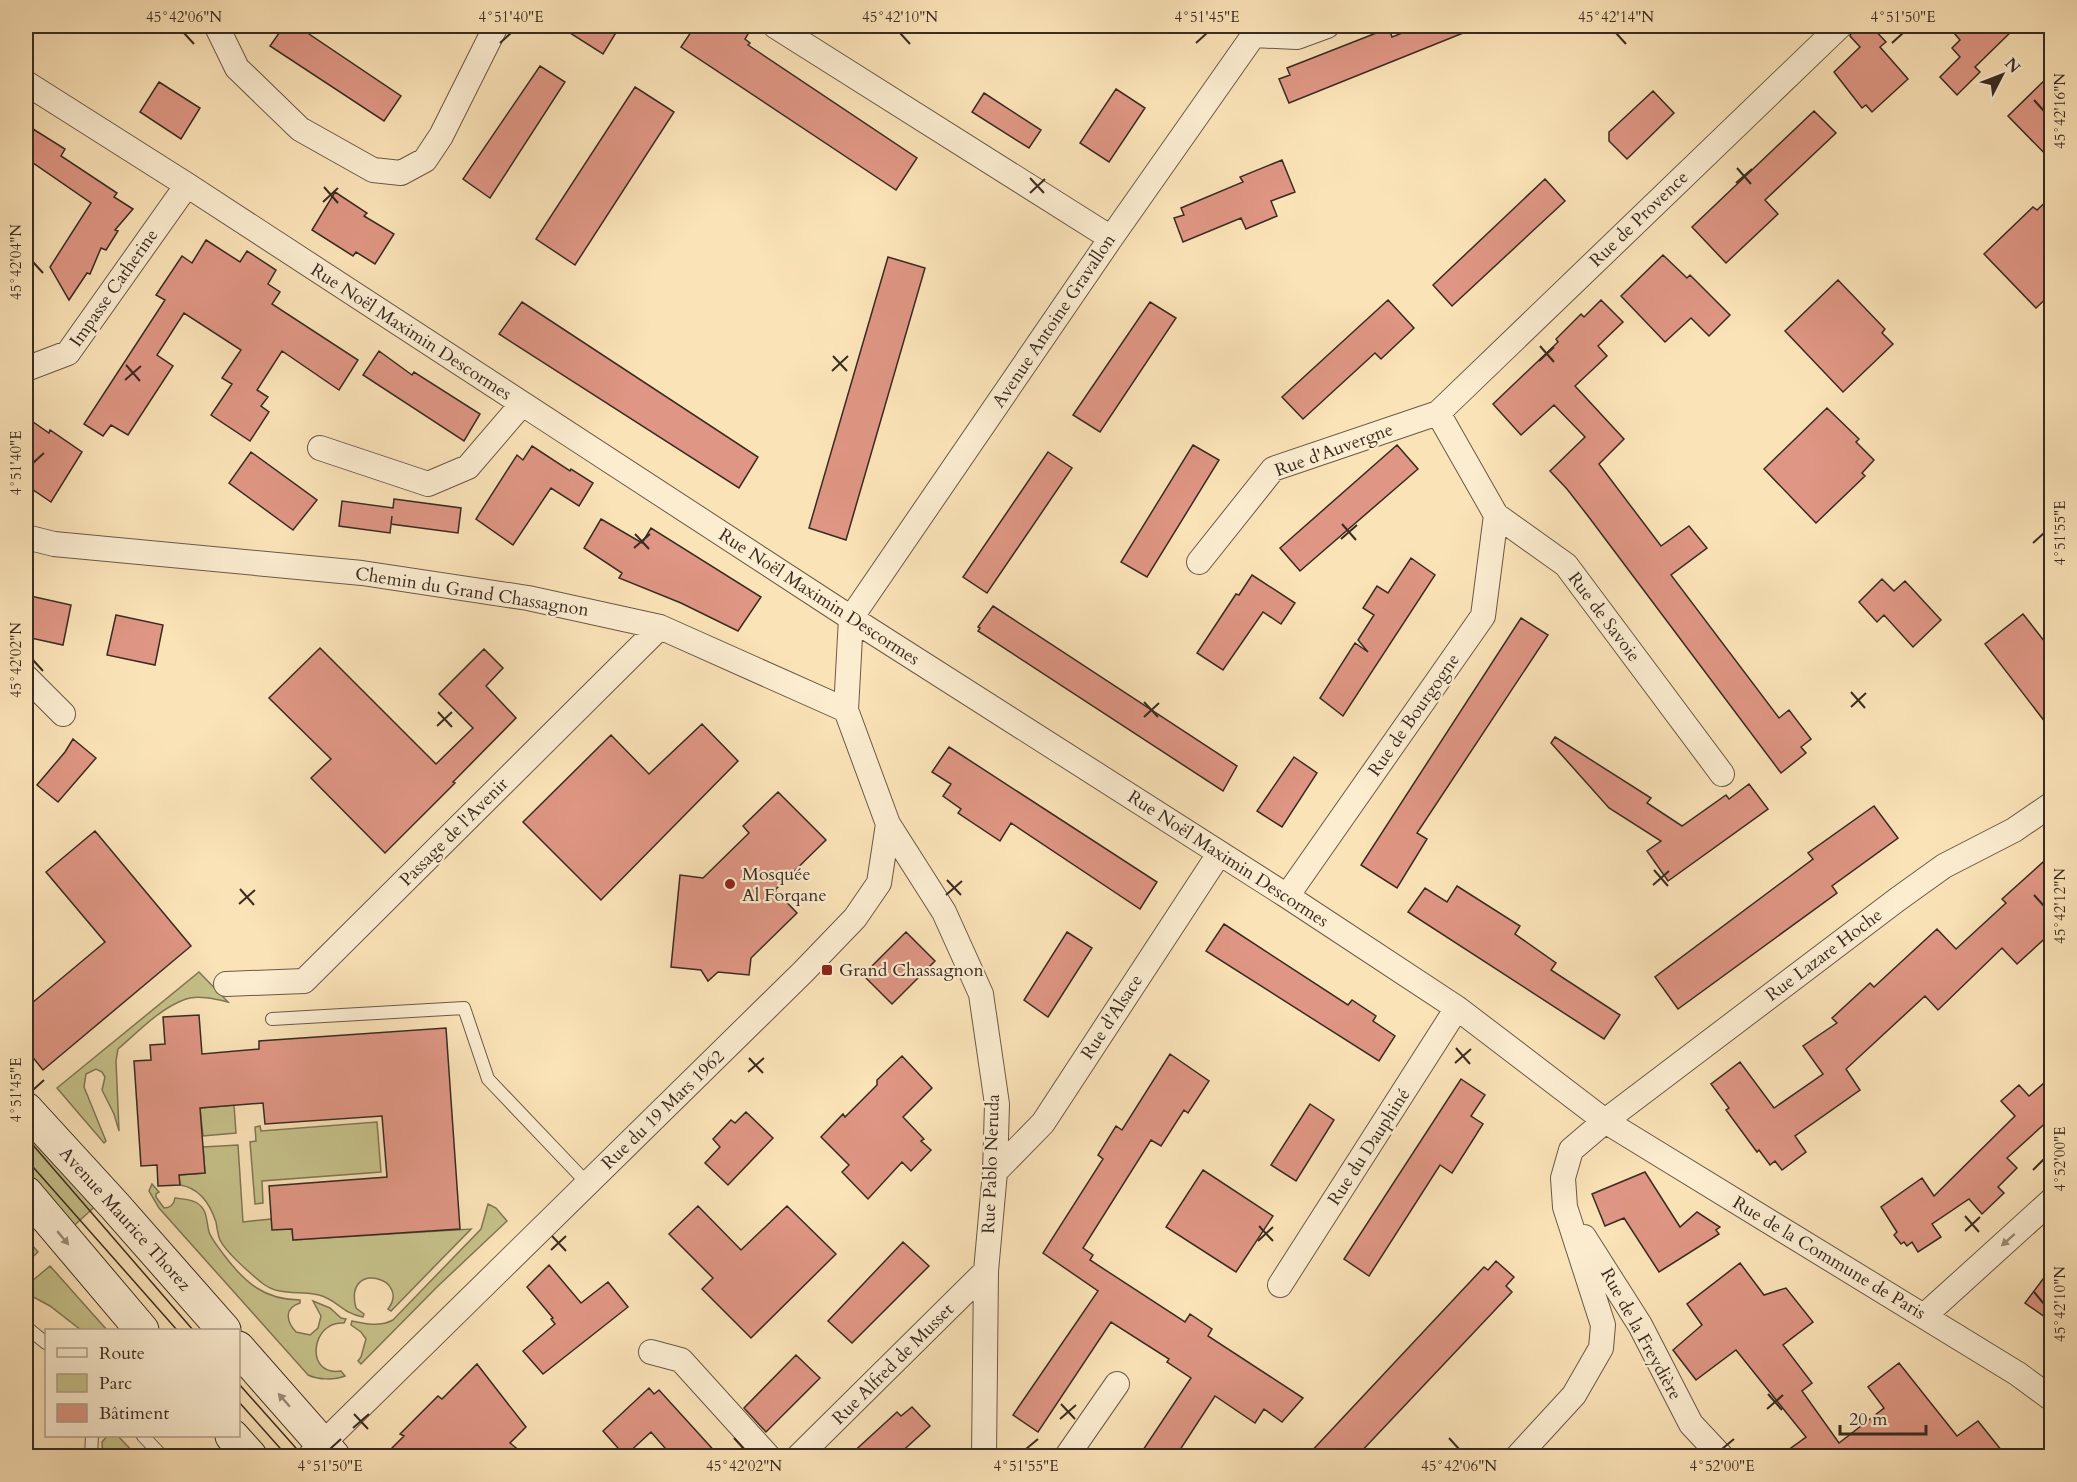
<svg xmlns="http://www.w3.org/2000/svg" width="2077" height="1482" font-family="Cardo,serif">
<rect width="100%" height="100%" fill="#fbe3b8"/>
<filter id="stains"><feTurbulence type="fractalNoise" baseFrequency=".00333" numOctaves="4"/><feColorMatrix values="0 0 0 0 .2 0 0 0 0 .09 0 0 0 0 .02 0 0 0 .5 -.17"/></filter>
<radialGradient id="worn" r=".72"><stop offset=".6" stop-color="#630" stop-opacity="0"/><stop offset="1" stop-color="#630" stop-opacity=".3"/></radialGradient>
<path fill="#c6c18a" stroke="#807656" stroke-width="1.5" d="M199 972 228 1002C215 999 198 995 186 999 160 1008 138 1032 118 1049L116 1061 119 1131 114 1114 102 1090 105 1077 102 1072 96 1069 86 1074 84 1087 106 1141 104 1143 57 1088Z
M234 1105 236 1133 203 1136 200 1108Z
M26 1120 101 1201 67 1232 26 1179Z
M377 1122 381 1172 262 1181 263 1203 255 1204 250 1142 256 1141 255 1127 260 1126 261 1131Z
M238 1145 243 1222 271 1219 292 1229 293 1240 471 1229 391 1311 388 1309C412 1278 343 1259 356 1308L364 1314 363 1317C341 1313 338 1300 319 1295 299 1290 280 1297 262 1283 250 1273 227 1254 220 1240 218 1235 217 1228 216 1222 210 1204 200 1188 180 1185L179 1175 205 1173 203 1147Z
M152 1184 159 1192 156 1194V1197L164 1208C171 1208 174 1204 175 1198 181 1199 191 1199 197 1203 208 1210 206 1221 209 1232 212 1240 219 1248 224 1255 245 1283 265 1300 300 1300V1303C284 1308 286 1321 296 1332L310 1335 318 1328 321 1316 313 1301 330 1308 341 1318 346 1319 344 1323C311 1320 304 1377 341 1371L345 1376C335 1380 318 1380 308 1375L159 1208 149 1191Z
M488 1204 496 1208 507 1221 438 1286 361 1364 358 1361 361 1357 366 1339 361 1332 351 1325 352 1321C365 1324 380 1327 393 1320L481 1229Z
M26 1238 38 1252 26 1263Z
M50 1266 107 1330H81L50 1306 26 1293V1286Z
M107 1436H118L137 1456H103L102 1442Z"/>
<path fill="#df9684" stroke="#392b21" stroke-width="1.5" d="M284 26H297L401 96 384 121 270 46Z
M559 26H620L603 54Z
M695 26H736L748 34 745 39 750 43 748 45 917 158 896 190 681 47Z
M1420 26 1478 27 1289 103 1279 79 1290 75 1287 68 1389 28 1392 37Z
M1854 26H1871L1886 42 1880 47 1908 79 1872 112 1866 105 1862 108 1834 72 1860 47 1850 36Z
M1948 26H2017L1975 67 1980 72 1957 95 1940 77 1960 57 1952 48 1960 40Z
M540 66 565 82 490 198 463 179Z
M2052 73V161L2008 116Z
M159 82 200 108 181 139 140 112Z
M635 87 674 112 575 265 536 239Z
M1116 89 1145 108 1109 162 1080 143Z
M1653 91 1674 113 1627 159 1609 141V132Z
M984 93 1041 130 1029 148 972 112Z
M1814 111 1836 133 1765 200 1778 214 1726 263 1692 227Z
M33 129 65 149 61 156 117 193 114 197 133 209 115 230 118 231 106 250 101 248 90 274 87 273 69 300 50 267 91 203 26 158V141Z
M1282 160 1295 192 1271 201 1277 216 1246 229 1241 218 1183 242 1174 218 1184 215 1181 208 1243 182 1240 177Z
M1545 179 1565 201 1452 306 1433 285Z
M335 192 367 213 364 216 394 234 375 264 356 252 353 256 312 230Z
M2052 196V293L2036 308 1984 254 2033 207 2037 210Z
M206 240 240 262 247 251 276 270 268 284 280 292 272 304 358 360 339 390 282 351 257 390 268 397 261 406 269 412 250 441 211 415 232 384 222 378 241 350 184 313 157 355 173 366 128 435 111 425 103 436 84 424 165 300 156 295 182 256 192 263Z
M1663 255 1687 278 1690 275 1730 315 1709 336 1691 318 1665 342 1621 296Z
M888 257 925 268 846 540 809 528Z
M1838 280 1885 329 1882 333 1893 344 1843 392 1785 331Z
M1388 300 1414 328 1381 359 1375 353 1303 419 1282 397Z
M1601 300 1623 322 1598 346 1607 356 1575 386 1624 439 1599 464 1661 546 1689 526 1707 548 1671 575 1779 718 1789 710 1811 739 1801 747 1806 753 1781 773 1588 516 1567 489 1550 471 1585 437 1554 405 1521 435 1493 404 1558 342 1556 339 1581 314 1584 317Z
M522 302 758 457 739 488 499 334Z
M1150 302 1176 318 1100 432 1073 415Z
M379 351 412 375 414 372 480 414 464 441 363 375Z
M1827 408 1859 439 1856 442 1874 460 1862 473 1865 476 1816 523 1764 469Z
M26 417 49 433 50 430 82 452 51 502 26 485Z
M1193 445 1219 460 1147 577 1121 562Z
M1397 445 1418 469 1300 571 1280 548Z
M532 446 570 471 571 469 593 483 579 506 551 488 513 545 476 519 517 455 523 460Z
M251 452 317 500 293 530 229 483Z
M1048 452 1072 468 987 593 963 577Z
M394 499 461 508 458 533 391 524 392 516 390 533 339 526 342 501 393 508Z
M601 519 642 543 651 528 761 597 738 631 681 603 619 578 622 573 584 548Z
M1411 558 1435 575 1343 716 1320 698 1355 643 1368 652 1358 640 1374 615 1363 608 1377 586 1388 593Z
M1252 575 1295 603 1281 624 1263 612 1223 670 1197 653 1236 594 1239 595Z
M1882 579 1894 591 1905 581 1941 620 1913 647 1884 615 1877 622 1859 602Z
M26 595 71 605 63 645 26 637Z
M993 606 1237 766 1223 791 978 631 980 628 978 627Z
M2023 614 2052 651V731L1985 644Z
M116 615 163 625 155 665 107 655Z
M1521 618 1548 635 1417 833 1427 839 1397 888 1361 865Z
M320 648 436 764 473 728 439 694 484 649 503 668 486 686 516 718 453 782 455 783 385 853 311 778 331 759 269 698Z
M702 724 738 761 601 900 523 822 611 735 649 774Z
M1555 737 1651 798 1647 803 1682 826 1726 795 1729 799 1749 784 1768 809 1668 881 1647 851 1661 841 1609 808 1551 743Z
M73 739 96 758 58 802 37 785 65 752Z
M949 747 1157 882 1140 909 1011 823 1000 841 958 813 961 809 943 796 951 784 932 772Z
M1294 757 1317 773 1282 827 1257 811Z
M778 792 826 840 775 890 797 913 751 958 749 975 718 972 708 981 701 970 671 967 680 875 703 878 749 833 743 826Z
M1874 806 1898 838 1832 886 1837 893 1678 1009 1655 977 1813 859 1808 853Z
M95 831 191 946 43 1070 26 1049V1008L105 942 46 872Z
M2052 854V932L2017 964 2002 948 1938 1010 1925 996 1846 1069 1860 1090 1795 1136 1806 1152 1782 1170 1775 1161 1770 1165 1759 1150 1757 1152 1726 1110 1729 1108 1711 1084 1740 1062 1774 1108 1823 1074 1803 1046 1837 1023 1832 1018 1870 983 1874 987 1937 929 1956 949 2006 903 2002 899Z
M1457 886 1520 926 1515 934 1556 963 1551 970 1620 1015 1604 1039 1408 912 1425 888 1447 902Z
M1224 924 1348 1005 1352 1000 1376 1016 1373 1021 1395 1036 1379 1061 1206 951Z
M906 932 935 961 892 1004 863 975Z
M1067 932 1092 948 1048 1017 1024 1000Z
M199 1015 202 1054 259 1049V1041L446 1028 460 1229 293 1240 292 1229 272 1230 269 1186 387 1177 382 1116 265 1124 263 1103 200 1108 205 1173 179 1175 180 1185 158 1186 157 1165 141 1166 134 1061 151 1060 150 1045 165 1044 163 1017Z
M1170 1054 1209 1081 1188 1113 1184 1110 1161 1146 1151 1140 1083 1248 1093 1255 1090 1260 1185 1322 1190 1314 1212 1329 1208 1336 1303 1398 1282 1422 1264 1409 1255 1423 1215 1396 1176 1456H1139L1191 1378 1167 1362 1169 1359 1111 1322 1038 1432 1013 1415 1098 1291 1043 1253 1103 1159 1098 1155 1116 1126 1122 1130Z
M902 1056 932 1088 903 1117 924 1139 921 1141 931 1150 911 1171 902 1162 868 1199 842 1172 849 1165 821 1137 843 1114 845 1117 877 1085V1080Z
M2052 1076V1117L2007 1158 2017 1168 1998 1187 2004 1193 1982 1214 1969 1199 1932 1224 1941 1237 1918 1252 1912 1242 1907 1246 1904 1242 1901 1244 1894 1235 1897 1232 1881 1207 1922 1178 1934 1196 2015 1116 2001 1101 2019 1085 2029 1096Z
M1461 1079 1485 1095 1471 1116 1483 1124 1452 1173 1440 1165 1369 1276 1344 1259Z
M1310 1104 1334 1120 1296 1181 1271 1165Z
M746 1112 773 1138 728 1185 705 1163 720 1147 713 1139 731 1120 735 1123Z
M1203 1170 1273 1216 1236 1272 1166 1227Z
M1645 1172 1680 1227 1697 1212 1720 1227 1716 1230 1719 1234 1659 1272 1624 1218 1605 1226 1592 1194Z
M698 1206 741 1250 787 1206 836 1254 751 1338 702 1289 713 1278 669 1234Z
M903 1242 929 1266 852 1343 828 1321Z
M1496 1261 1514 1277 1506 1286 1512 1292 1357 1456H1307L1484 1267 1488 1270Z
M1740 1263 1764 1295 1786 1288 1813 1322 1783 1345 1812 1383 1802 1391 1839 1443 1884 1408 1868 1387 1899 1363 1957 1436 1978 1421 2006 1456H1780L1806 1437 1736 1350 1696 1380 1673 1350 1702 1325 1687 1304Z
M549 1265 581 1303 608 1282 628 1307 543 1374 523 1351 555 1324 551 1319 553 1318 527 1287Z
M2052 1267V1322L2025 1303Z
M796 1355 820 1378 766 1432 744 1408Z
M477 1364 526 1427 510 1443 526 1456H384L404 1436 400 1434 438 1396 442 1399Z
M649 1388 654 1394 659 1390 719 1456H672L651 1432 625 1456 603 1431Z
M912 1407 930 1426 897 1456H849L897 1412 901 1416Z"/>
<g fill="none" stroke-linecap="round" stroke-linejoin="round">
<g stroke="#6a5947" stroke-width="14">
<path id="lane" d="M272 1019 464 1008 488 1079 588 1184
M26 1327 46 1343
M143 1436 162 1456
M91 1456 92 1436"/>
</g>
<g stroke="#6a5947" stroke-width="26">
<path id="street" d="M219 26 218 29 237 68 300 129 373 170 401 173 425 160 441 136 496 26
M775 26 1111 238
M1253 35 1297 37 1327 26
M26 83 187 185 851 618 1287 896 1457 1008 1605 1121 2018 1374 2052 1399
M26 369 68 353 187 185
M1438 413 1496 515 1566 565 1722 774
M320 448 428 484 468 467 522 404
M26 537 54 544 362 573 528 598 660 627 846 710
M1199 562 1273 469 1438 413 1840 26
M851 618 1111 238 1260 26
M26 677 63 714
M888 824 944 912 981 994 997 1104 995 1172 986 1271 984 1456
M1287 896 1483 616 1496 515
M226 984 304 981 660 627
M995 1172 1043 1123 1219 854
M1584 1237 1640 1325 1691 1424 1721 1456
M1280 1285 1457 1008
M1924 1316 2052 1200
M651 1352 681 1360 768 1456
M310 1456 803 972 855 918 879 883 888 824 846 710 851 618
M799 1456 986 1271
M1067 1456 1117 1384
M1518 1456 1574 1395 1601 1348 1603 1325 1565 1207 1563 1178 1571 1150 1605 1121 1898 899 1944 866 2014 830 2052 804"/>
</g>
<g stroke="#392b21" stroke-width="35">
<path id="secondary" d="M26 1109 114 1205 224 1330
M26 1193 142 1330
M238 1348 333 1456
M232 1436 250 1456"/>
</g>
<use href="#lane" stroke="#fcedd1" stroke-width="12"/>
<use href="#street" stroke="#fcedd1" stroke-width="24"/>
<use href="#secondary" stroke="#fcedd1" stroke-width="33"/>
<path stroke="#392b21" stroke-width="1.5" d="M26 1137 193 1330
M26 1159 177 1330
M238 1383 303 1456
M238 1401 287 1456"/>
</g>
<defs><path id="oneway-solid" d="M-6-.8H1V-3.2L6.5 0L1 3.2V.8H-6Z" transform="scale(1.5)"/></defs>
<g fill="#9a8c79">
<use href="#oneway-solid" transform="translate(63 1238) rotate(50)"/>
<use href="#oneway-solid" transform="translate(2008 1240) rotate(138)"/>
<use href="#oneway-solid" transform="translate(284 1400) rotate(-131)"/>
</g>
<path fill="none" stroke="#392b21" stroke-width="2" d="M184 33 194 44M900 33 910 44M1616 33 1626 44M500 43 511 33M1196 43 1207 33M1892 43 1903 33M2034 100 2044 111M1737 168 1751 184M1030 178 1044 193M1736 183 1752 169M324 187 338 203M1030 193 1045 179M323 202 338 188M33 262 43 273M1540 346 1554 362M833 356 847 371M1539 361 1554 347M126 365 140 381M832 371 848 356M125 380 141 366M33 463 44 453M1342 524 1356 540M635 534 649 549M1341 539 1357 525M2033 543 2044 533M634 548 650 534M33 660 43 671M1851 692 1865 708M1144 702 1158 717M1851 707 1866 693M438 712 452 727M1144 717 1159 703M437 726 452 712M1654 870 1668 886M947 880 961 895M1653 885 1669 871M240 889 254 905M946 895 962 881M2034 895 2044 906M239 904 255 890M1456 1048 1470 1064M749 1058 763 1073M1455 1063 1471 1049M748 1072 764 1058M33 1090 44 1080M2033 1170 2044 1159M1965 1216 1979 1232M1259 1226 1273 1241M1965 1231 1980 1217M552 1236 566 1251M1258 1241 1273 1227M551 1250 566 1236M2034 1292 2044 1304M1768 1394 1782 1410M1061 1404 1075 1419M1767 1409 1783 1395M354 1414 368 1429M1060 1419 1076 1405M353 1428 369 1414M734 1438 744 1449M1449 1438 1459 1449M330 1449 341 1439M1026 1449 1038 1439M1722 1449 1734 1439"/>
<g fill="#8f2418" stroke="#fcedd1" stroke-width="2">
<circle cx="730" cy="884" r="6"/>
<rect x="821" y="964" width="12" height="12" rx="3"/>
</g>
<g text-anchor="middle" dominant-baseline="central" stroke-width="4.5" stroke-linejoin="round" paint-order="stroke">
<g font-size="18" fill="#392b21" stroke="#fcedd1">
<text transform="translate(1639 219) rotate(-44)">Rue de Provence</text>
<text transform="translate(114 288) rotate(-55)">Impasse Catherine</text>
<text transform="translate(1054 321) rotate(-56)">Avenue Antoine Gravallon</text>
<text transform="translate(411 332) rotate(33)">Rue Noël Maximin Descormes</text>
<text transform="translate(1334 450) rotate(-20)">Rue d'Auvergne</text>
<text transform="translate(472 592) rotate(9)">Chemin du Grand Chassagnon</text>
<text transform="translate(819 597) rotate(33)">Rue Noël Maximin Descormes</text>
<text transform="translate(1604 617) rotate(53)">Rue de Savoie</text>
<text transform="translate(1414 715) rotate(-55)">Rue de Bourgogne</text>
<text transform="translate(454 832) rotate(-45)">Passage de l'Avenir</text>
<text transform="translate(1228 859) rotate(33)">Rue Noël Maximin Descormes</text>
<text transform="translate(1824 955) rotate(-37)">Rue Lazare Hoche</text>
<text transform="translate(1112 1017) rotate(-57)">Rue d'Alsace</text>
<text transform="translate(663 1110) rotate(-44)">Rue du 19 Mars 1962</text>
<text transform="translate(1369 1147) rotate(-57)">Rue du Dauphiné</text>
<text transform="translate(991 1164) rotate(-88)">Rue Pablo Neruda</text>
<text transform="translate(125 1219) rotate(48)">Avenue Maurice Thorez</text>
<text transform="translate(1829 1258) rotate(31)">Rue de la Commune de Paris</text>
<text transform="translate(1641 1334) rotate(61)">Rue de la Freydière</text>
<text transform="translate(893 1364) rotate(-45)">Rue Alfred de Musset</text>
</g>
<g font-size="18" fill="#392b21" stroke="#fcedd1" text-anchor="start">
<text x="742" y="874">Mosquée<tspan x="742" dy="21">Al Forqane</tspan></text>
<text x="839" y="970">Grand Chassagnon</text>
</g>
</g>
<rect width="2077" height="1482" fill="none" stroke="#fbe3b8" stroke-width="66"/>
<rect x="45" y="1329" width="195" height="108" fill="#fcedd1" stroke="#ae9f8b" stroke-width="1.5"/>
<rect x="57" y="1348" width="30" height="9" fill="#fcedd1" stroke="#ae9f8b" stroke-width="1.5"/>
<text x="99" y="1359" font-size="18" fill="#392b21">Route</text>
<rect x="57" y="1374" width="30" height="18" fill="#c6c18a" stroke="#ae9f8b" stroke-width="1.5"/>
<text x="99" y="1389" font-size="18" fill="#392b21">Parc</text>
<rect x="57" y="1404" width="30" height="18" fill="#df9684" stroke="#ae9f8b" stroke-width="1.5"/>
<text x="99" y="1419" font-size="18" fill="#392b21">Bâtiment</text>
<g transform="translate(2002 75) rotate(48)" stroke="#fcedd1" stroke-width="4.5" paint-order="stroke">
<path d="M0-4.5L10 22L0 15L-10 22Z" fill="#392b21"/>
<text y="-9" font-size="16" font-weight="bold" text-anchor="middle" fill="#392b21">N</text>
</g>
<path d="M1840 1425v9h86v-9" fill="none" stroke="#392b21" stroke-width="3"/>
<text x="1849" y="1425" font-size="18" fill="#392b21" stroke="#fcedd1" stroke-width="4.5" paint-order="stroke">20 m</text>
<rect x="33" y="33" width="2011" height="1416" fill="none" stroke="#392b21" stroke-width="2"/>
<g font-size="15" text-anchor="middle" fill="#392b21">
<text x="184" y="22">45°42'06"N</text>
<text x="511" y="22">4°51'40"E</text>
<text x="900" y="22">45°42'10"N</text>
<text x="1207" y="22">4°51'45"E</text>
<text x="1616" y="22">45°42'14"N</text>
<text x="1903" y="22">4°51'50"E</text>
<text transform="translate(2060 111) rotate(-90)" y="5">45°42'16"N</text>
<text transform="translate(16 262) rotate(-90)" y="5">45°42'04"N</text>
<text transform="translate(16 463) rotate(-90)" y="5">4°51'40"E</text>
<text transform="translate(2060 533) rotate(-90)" y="5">4°51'55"E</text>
<text transform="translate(16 660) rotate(-90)" y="5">45°42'02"N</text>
<text transform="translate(2060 906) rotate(-90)" y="5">45°42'12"N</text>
<text transform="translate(16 1090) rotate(-90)" y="5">4°51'45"E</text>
<text transform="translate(2060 1159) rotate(-90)" y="5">4°52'00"E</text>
<text transform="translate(2060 1304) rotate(-90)" y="5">45°42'10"N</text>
<text x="330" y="1471">4°51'50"E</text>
<text x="744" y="1471">45°42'02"N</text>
<text x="1026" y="1471">4°51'55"E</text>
<text x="1459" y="1471">45°42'06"N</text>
<text x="1722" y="1471">4°52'00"E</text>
</g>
<rect width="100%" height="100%" filter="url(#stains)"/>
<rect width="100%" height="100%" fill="url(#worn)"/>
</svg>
